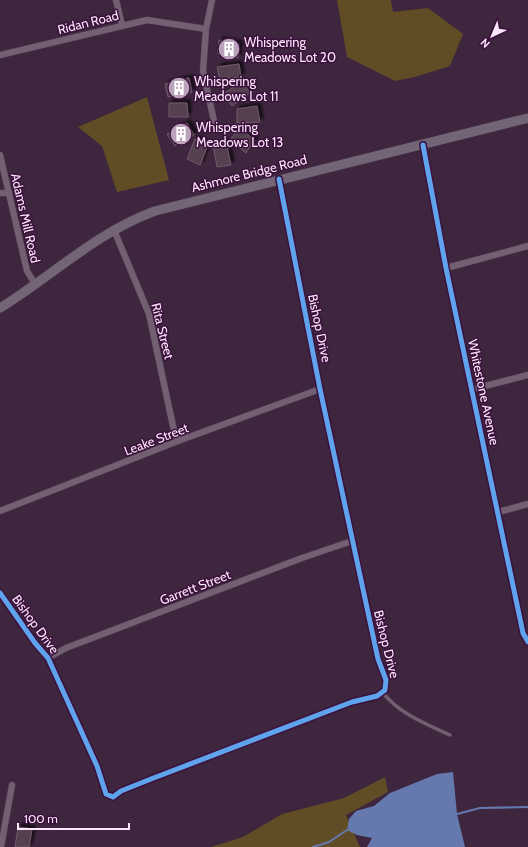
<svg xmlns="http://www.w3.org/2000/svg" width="528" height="847" font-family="Cabin,sans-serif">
<defs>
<filter id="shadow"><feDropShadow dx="3.5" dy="-3.5" stdDeviation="1" flood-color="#0009"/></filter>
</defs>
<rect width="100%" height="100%" fill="#3d263e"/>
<path fill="#604c25" d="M337 0H391L393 12 428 8 463 34 450 66 415 77 395 81 347 57Z
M147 97 169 180 117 192 102 146 78 127Z
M385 777 388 792 346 815 360 847H211L243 837 282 814 344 798Z"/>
<path fill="#6679ae" d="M453 772 457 814 465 847H367L372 838 357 835 347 830 349 819 356 811 374 806 390 793 437 774Z"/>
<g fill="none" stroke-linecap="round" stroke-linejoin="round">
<path stroke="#6679ae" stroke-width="2" d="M457 814 480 808 528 807
M313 847 329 842 347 830"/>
</g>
<path fill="#553f50" stroke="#70596a" filter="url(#shadow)" d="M219 40 239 44 238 58 218 54Z
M239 64 241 77 220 80 217 67Z
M189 78 192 92 168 97 165 84Z
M242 81 250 93 232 106 223 94Z
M169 103H187L188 117H169Z
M257 106 260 122 237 123V109Z
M187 123 194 135 175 146 167 134Z
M239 128 255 140 246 153 230 140Z
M195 139 208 145 200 165 187 159Z
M226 142 231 165 217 167 213 145Z
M18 827 32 829 29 847H15Z"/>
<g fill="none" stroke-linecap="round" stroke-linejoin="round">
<g stroke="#564356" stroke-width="4">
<path id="lane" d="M383 693C400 714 426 724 450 735"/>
</g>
<g stroke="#564356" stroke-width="7">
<path id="street" d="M116 0 122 25
M212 0 206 29 203 71 214 121
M0 55 147 20 206 29
M423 145 446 268 523 633 528 642
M0 155 27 271 35 284
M0 193H9
M114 230 149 314 173 426 178 441
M446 268 528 246
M473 389 528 375
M0 511 178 441 320 389
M498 512 528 504
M0 593 35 643 48 658 97 766 106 794 113 797 121 791 151 779 352 702 377 696 385 690 386 680 378 659 320 389 279 179
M48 658 66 648 302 558 352 541
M1 847 12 785"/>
</g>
<g stroke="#564356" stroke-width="10">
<path id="secondary" d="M0 308C52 276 97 232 155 211L528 118"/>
</g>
<use href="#lane" stroke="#726072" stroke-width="3"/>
<use href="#street" stroke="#726072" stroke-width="6"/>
<use href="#secondary" stroke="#736576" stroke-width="9"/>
<g stroke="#3c113d" stroke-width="8">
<path id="cycleway" d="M423 145 446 268 523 633 528 642
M0 593 35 643 48 658 97 766 106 794 113 797 121 791 151 779 352 702 377 696 385 690 386 680 378 659 320 389 279 179"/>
</g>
<use href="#cycleway" stroke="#60a3ed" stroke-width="5"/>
</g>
<defs>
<g id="building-disc" transform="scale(1.15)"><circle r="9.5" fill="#baa3ba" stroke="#3c113d"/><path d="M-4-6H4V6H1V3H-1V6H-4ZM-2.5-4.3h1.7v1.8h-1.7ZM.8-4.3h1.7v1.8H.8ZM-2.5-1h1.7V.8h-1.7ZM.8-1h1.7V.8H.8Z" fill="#fff"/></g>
</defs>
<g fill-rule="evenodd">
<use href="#building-disc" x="229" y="49"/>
<use href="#building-disc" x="179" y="88"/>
<use href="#building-disc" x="181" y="134"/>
</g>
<g text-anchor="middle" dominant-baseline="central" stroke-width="3" stroke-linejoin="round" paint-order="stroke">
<g font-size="13" fill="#fde7fc" stroke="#3c113d">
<text transform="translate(88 22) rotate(-14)">Ridan Road</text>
<text transform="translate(249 173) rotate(-14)">Ashmore Bridge Road</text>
<text transform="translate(26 218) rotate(77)">Adams Mill Road</text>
<text transform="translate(320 328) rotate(78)">Bishop Drive</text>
<text transform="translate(163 331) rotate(76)">Rita Street</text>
<text transform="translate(484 392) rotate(78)">Whitestone Avenue</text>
<text transform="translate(156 439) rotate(-21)">Leake Street</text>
<text transform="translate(195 587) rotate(-21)">Garrett Street</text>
<text transform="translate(36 624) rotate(54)">Bishop Drive</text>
<text transform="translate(387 644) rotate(76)">Bishop Drive</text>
</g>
<g font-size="13" fill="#fde7fc" stroke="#3c113d" text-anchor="start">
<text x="244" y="42">Whispering<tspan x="244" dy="15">Meadows Lot 20</tspan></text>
<text x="194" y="81">Whispering<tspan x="194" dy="15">Meadows Lot 11</tspan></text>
<text x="196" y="127">Whispering<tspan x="196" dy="15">Meadows Lot 13</tspan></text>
</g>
</g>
<g transform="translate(492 36) rotate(224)" stroke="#3c113d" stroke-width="3" paint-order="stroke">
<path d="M0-3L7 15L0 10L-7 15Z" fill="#fde7fc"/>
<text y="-6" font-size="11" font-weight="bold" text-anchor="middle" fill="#fde7fc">N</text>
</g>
<path d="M18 823v6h111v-6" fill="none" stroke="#fde7fc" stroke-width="2"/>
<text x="24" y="823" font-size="12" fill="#fde7fc" stroke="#3c113d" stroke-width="3" paint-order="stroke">100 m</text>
</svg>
